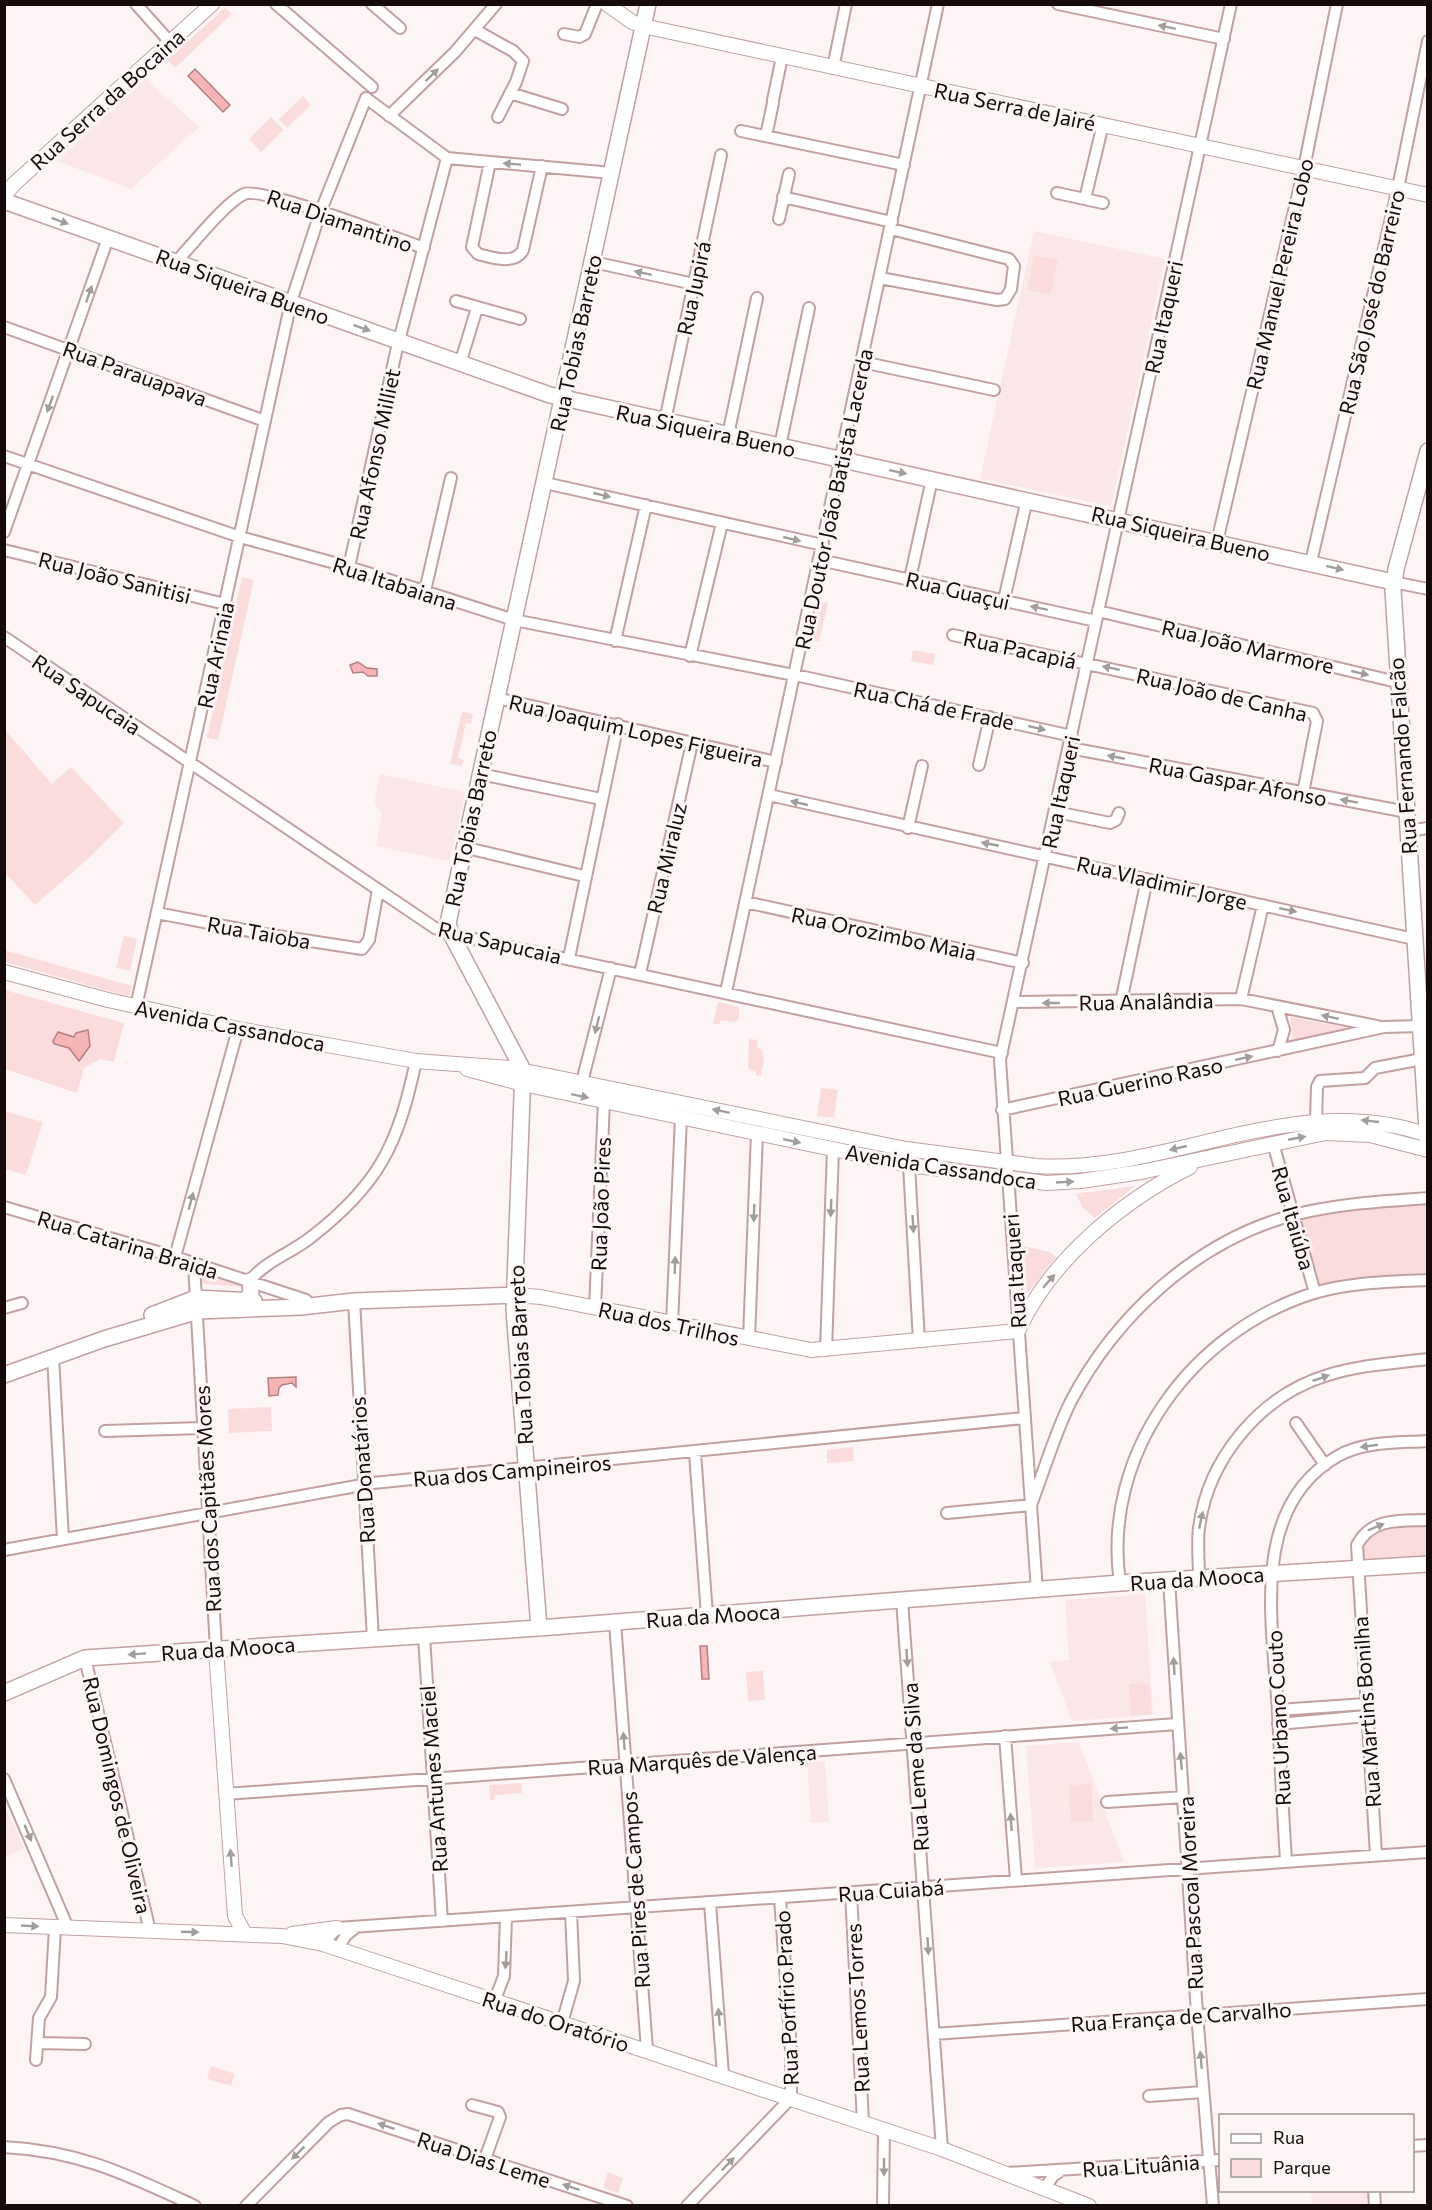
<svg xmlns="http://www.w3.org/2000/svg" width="1432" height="2210" font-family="Commissioner,sans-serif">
<rect width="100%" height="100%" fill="#fdf5f5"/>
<path fill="#fbe7e7" d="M146 79 199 127 131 189 57 161Z
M1034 231 1165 259 1111 506 980 479Z
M380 774 465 792 450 861 376 846 382 813 374 804Z
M1145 1594 1153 1715 1072 1721 1050 1662 1069 1660 1065 1600Z
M1079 1742 1124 1862 1035 1868 1026 1746Z
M825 1761 829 1822 811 1823 807 1762Z
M4 1805 24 1848 5 1858H4Z
M1311 2191H1370L1371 2205H1312Z"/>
<path fill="#fadcdc" d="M225 8 232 14 175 68 167 60Z
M303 96 311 105 287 128 279 119Z
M271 117 284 130 261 152 249 139Z
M1034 255 1058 260 1050 295 1027 290Z
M242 577 254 580 218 740 207 738Z
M821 602 828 603 819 642 813 641Z
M913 650 935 654 933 665 911 661Z
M462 712 473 714 471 724 466 723 458 758 464 760 462 766 450 764Z
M5 730 52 784 71 767 124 823 89 858 35 905 5 873Z
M124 936 137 939 130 971 116 968Z
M4 950 132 986 130 994 127 996 5 962Z
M5 990 124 1023 114 1062 100 1059 84 1068 77 1093 5 1069Z
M718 1002 739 1007V1020L734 1022 721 1020 719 1024H713Z
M1290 1017 1349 1028 1293 1042Z
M749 1039 758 1040 757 1047 762 1050 764 1060 761 1076 756 1075V1072L748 1069Z
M821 1088 838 1090 834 1118 817 1116Z
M4 1111 43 1122 26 1175 5 1169Z
M1135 1186 1095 1218 1083 1208 1076 1194Z
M1427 1198V1280L1315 1293 1295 1215Z
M1023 1246 1050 1252 1056 1257 1027 1294Z
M206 1276 242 1284 243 1287 204 1284 201 1279Z
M271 1407 272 1431 229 1433 228 1409Z
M853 1447 854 1461 827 1463V1450Z
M1427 1526V1555L1364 1559 1362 1556C1366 1523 1402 1528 1427 1526Z
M763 1671 765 1700 748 1701 746 1672Z
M1149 1683 1152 1714 1131 1716 1129 1684Z
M521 1783 522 1793 495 1795 494 1800H490L489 1785Z
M1091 1784 1093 1821 1071 1822 1069 1785Z
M211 2066 235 2074 231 2086 207 2079Z
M608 2172 623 2178 618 2193 603 2188Z"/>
<path fill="#f6b4b6" stroke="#b38182" stroke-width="1.5" d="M195 69 230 105 223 112 188 76Z
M358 662 367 668 377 669V676H368L363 672 353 673 350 665Z
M88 1030 90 1046 79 1061 69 1048 54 1044 53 1041 58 1032 74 1037 76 1033Z
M296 1377V1387L292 1383 282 1385 279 1388 278 1395 269 1396 268 1378Z
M700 1646H707L709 1679H702Z"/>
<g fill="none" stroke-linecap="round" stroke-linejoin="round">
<g stroke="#c3a0a0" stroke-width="14">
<path id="minor" d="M136 4 170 42
M276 4 372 87
M372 4 400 28
M1058 4 1224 39
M475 30 513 51 523 61 516 82 498 117
M564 34 579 37 585 34 597 4
M833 68 846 4
M510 93 562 109
M773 100 782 57
M389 116 455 52 496 4
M741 131 904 165
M766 136 773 103
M490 162 472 247 478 254C493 258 515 265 523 250L542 166
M1057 193 1103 203
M783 197 892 222
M1085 199 1103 124
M779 219 789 174
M176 262C192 245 225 203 244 194 260 186 398 239 424 248
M593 262 694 284
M880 278 997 300 1005 299 1011 289 1014 266 1009 259 891 229
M456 301 520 319
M4 327 265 421
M862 362 994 390
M460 364 477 308
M665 421 721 155
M728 435 757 298
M780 446 809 308
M4 456 240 537 349 567 514 620 804 677 1072 736
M545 483 823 545
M4 532 108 238
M1217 542 1304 168 1337 4
M4 550 225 604
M820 560 1096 621
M1311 562 1398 188 1428 41
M349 567 396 352 447 158
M910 579 932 479
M1393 582 1428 589
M425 591 451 478
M1004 600 1027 499
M1098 611 1397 682
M953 635 1313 713 1317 721 1303 793
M4 637 435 928 451 934 1002 1053
M615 641 646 505
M690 656 722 523
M496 698 776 762
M1070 748 1407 812
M979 765 990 717
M480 774 601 799
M769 795 1414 939
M1056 812 1110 823 1116 820 1119 813
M908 828 922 766
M1408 831 1428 828
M463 847 584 876
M745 902 1023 963
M157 913 265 934 362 949 369 940 378 890
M569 958 618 724
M640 974 692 743
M726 992 938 4
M1241 999 1263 905
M1015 1002 1241 999 1377 1026
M1121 1002 1147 879
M1277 1006 1284 1030 1278 1051
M136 1007 291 302 320 213 366 98 447 158 612 173
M582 1082 611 968
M1002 1110 1384 1027 1420 1026
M1316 1121 1317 1087 1320 1081 1365 1078 1375 1068 1422 1059
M1273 1143 1315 1293
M909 1165 919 1341
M4 1207 175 1257 306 1300
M175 1257 238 1029
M194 1264 216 1649
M250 1281C264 1262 291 1253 310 1238 379 1185 398 1145 416 1061
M354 1301 373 1639
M4 1308 22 1303
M595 1308 604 1101
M672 1324 681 1117
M749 1339 757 1133
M826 1350 833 1149
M53 1356 63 1539
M1296 1423 1325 1465
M105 1431 202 1428
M695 1453 707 1615
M947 1513 1031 1505C1044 1471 1054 1436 1070 1403 1115 1316 1196 1241 1293 1215 1336 1204 1383 1201 1428 1198
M4 1550 373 1483 1024 1418
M1199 1578C1199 1561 1197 1544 1199 1528 1208 1458 1261 1395 1328 1375 1360 1365 1394 1363 1428 1359
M1169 1580 1197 2014 1213 2206
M1120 1583C1101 1454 1192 1331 1314 1293 1351 1282 1390 1282 1428 1280
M1037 1591 1000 1060 1231 4
M902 1600 942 2149
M615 1622 647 2050
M424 1636 442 1921
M85 1658 150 1931
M1278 1710 1366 1704
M1278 1724 1367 1716
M1005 1736 1016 1880
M4 1779 68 1928
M226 1794 1177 1724
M1107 1802 1184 1797
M1376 1855 1357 1545C1372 1517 1400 1521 1428 1520
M1286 1861C1283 1811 1280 1761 1278 1711 1273 1625 1248 1507 1338 1456 1364 1441 1398 1443 1428 1441
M851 1893 863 2122
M710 1903 723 2075
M323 1944 337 1928 1428 1852
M338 1948 346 1935 355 1928
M494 2002 504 1976 506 1917
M562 2023 574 1981 571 1912
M934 2034 1428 1999
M38 2043 85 2044
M36 2060 39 2018 51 1997 55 1928
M1149 2096 1203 2092
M472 2105 498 2112 500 2117 485 2159
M1412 2146 1428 2145
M4 2147C80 2151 128 2175 195 2206
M1006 2173 1220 2160
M1045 2188 1053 2176 1062 2170
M1374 2190 1375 2206
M246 2206 329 2122 341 2115 348 2114 627 2206
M687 2206 791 2098V2051L780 1898
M883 2206 884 2129"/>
</g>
<g stroke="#c3a0a0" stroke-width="16">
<path id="tertiary" d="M607 4 632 22 643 26 1428 195
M4 196 14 184 212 4
M4 972 108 1000 238 1029 416 1061 510 1068 906 1149 1036 1166C1170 1174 1295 1088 1428 1135
M467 1069 523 1084 909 1165 1046 1183 1081 1181 1141 1172 1325 1133 1370 1135 1428 1150
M514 1295 541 1297 811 1350 1018 1331C1050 1260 1122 1201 1190 1167
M216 1649 235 1916 245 1934
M4 1925 282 1936 323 1944 942 2149 1089 2206
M292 1934 337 1928"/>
</g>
<g stroke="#c3a0a0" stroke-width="18">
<path id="secondary" d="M4 201 550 395 1393 582
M1428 451 1396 569 1393 590 1428 1146
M241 1305 251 1294 250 1281
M152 1315 196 1298 254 1301
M4 1375 104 1339 198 1311 301 1307 354 1301 514 1295
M539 1628 514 1310 523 1070 451 934 448 923 648 4
M4 1693 85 1658 100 1657 539 1628 1120 1583 1428 1564"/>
</g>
<use href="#minor" stroke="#fff" stroke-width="10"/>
<use href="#tertiary" stroke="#fff" stroke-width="14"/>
<use href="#secondary" stroke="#fff" stroke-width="15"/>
</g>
<defs><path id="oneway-solid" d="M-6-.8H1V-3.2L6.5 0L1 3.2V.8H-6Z" transform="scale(1.5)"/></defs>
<g fill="#a29d9d">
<use href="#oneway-solid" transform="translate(1167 27) rotate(-168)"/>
<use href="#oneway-solid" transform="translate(432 75) rotate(-44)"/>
<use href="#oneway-solid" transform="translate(512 164) rotate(-176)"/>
<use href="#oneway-solid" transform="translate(60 221) rotate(20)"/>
<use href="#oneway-solid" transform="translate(643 273) rotate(-168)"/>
<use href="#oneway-solid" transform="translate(89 294) rotate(-71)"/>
<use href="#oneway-solid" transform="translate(362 328) rotate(20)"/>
<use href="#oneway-solid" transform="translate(50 404) rotate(110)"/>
<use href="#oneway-solid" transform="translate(898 472) rotate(12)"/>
<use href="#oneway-solid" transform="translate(602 495) rotate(13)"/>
<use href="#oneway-solid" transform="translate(792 539) rotate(13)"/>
<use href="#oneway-solid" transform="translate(1335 568) rotate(14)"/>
<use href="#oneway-solid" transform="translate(1039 608) rotate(-168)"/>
<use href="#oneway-solid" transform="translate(1111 668) rotate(-168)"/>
<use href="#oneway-solid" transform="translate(1360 673) rotate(13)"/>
<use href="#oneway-solid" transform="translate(1037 728) rotate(13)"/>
<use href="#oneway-solid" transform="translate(1116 757) rotate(-169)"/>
<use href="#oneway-solid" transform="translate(1349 801) rotate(-170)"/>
<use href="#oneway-solid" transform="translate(799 803) rotate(-167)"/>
<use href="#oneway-solid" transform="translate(990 844) rotate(-169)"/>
<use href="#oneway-solid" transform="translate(1288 910) rotate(12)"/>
<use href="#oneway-solid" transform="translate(1051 1003) rotate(-180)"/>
<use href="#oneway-solid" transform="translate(1330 1017) rotate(-168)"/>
<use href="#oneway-solid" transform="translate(597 1025) rotate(104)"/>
<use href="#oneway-solid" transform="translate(1244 1058) rotate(-12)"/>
<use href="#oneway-solid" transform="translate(580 1096) rotate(12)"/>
<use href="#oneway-solid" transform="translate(721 1111) rotate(-168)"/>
<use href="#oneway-solid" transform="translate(1370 1121) rotate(-174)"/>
<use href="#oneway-solid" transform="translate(1297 1138) rotate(-11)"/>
<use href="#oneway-solid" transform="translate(792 1141) rotate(12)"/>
<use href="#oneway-solid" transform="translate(1178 1148) rotate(167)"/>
<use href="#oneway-solid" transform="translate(1065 1182) rotate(-3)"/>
<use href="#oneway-solid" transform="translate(191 1201) rotate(-75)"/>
<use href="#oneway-solid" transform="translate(831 1208) rotate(92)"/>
<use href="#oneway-solid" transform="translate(754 1213) rotate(92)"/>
<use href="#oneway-solid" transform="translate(913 1224) rotate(87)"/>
<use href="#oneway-solid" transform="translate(675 1265) rotate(-88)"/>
<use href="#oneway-solid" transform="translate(1049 1281) rotate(-49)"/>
<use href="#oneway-solid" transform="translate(1321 1378) rotate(-19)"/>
<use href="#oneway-solid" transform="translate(1369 1446) rotate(172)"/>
<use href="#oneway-solid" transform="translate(1201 1520) rotate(-78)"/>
<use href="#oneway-solid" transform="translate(1376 1527) rotate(-23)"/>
<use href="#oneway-solid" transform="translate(137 1654) rotate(176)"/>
<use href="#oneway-solid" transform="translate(907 1658) rotate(86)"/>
<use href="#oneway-solid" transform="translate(1174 1666) rotate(-93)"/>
<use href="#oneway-solid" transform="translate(1119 1728) rotate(176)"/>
<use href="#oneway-solid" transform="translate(624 1741) rotate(-94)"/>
<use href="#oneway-solid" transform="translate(1181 1761) rotate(-95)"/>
<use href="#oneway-solid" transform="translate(1011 1822) rotate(-94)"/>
<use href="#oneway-solid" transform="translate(28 1833) rotate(67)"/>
<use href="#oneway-solid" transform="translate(231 1858) rotate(-94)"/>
<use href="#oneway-solid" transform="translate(30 1926) rotate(3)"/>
<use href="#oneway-solid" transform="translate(190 1932) rotate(2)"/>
<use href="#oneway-solid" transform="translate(928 1946) rotate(87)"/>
<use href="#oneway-solid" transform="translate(506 1960) rotate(94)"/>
<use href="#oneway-solid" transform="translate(719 2017) rotate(-95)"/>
<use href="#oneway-solid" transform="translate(1201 2060) rotate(-95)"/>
<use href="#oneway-solid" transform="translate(386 2126) rotate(-162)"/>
<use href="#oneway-solid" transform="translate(298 2153) rotate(135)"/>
<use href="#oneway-solid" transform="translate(728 2164) rotate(-46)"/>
<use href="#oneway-solid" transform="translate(884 2167) rotate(90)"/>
<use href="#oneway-solid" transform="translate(571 2187) rotate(-162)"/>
</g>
<g text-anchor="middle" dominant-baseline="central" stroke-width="6" stroke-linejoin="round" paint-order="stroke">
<g font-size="21" fill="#160a0a" stroke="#fdf5f5">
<text transform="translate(107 99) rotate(-42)">Rua Serra da Bocaina</text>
<text transform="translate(1015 106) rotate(12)">Rua Serra de Jairé</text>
<text transform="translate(340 220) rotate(19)">Rua Diamantino</text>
<text transform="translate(1279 274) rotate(-77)">Rua Manuel Pereira Lobo</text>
<text transform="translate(243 286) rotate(20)">Rua Siqueira Bueno</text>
<text transform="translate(693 288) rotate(-78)">Rua Jupirá</text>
<text transform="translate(1371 302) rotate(-77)">Rua São José do Barreiro</text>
<text transform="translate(1163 317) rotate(-78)">Rua Itaqueri</text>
<text transform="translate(575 343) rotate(-78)">Rua Tobias Barreto</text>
<text transform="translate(135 373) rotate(20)">Rua Parauapava</text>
<text transform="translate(706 430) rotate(12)">Rua Siqueira Bueno</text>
<text transform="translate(374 454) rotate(-78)">Rua Afonso Milliet</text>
<text transform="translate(833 499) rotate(-78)">Rua Doutor João Batista Lacerda</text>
<text transform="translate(1181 533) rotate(13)">Rua Siqueira Bueno</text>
<text transform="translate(115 577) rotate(14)">Rua João Sanitisi</text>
<text transform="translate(395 583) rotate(18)">Rua Itabaiana</text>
<text transform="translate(958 590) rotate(13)">Rua Guaçui</text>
<text transform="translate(1248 646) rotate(13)">Rua João Marmore</text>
<text transform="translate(1020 649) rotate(12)">Rua Pacapiá</text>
<text transform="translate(215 655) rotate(-78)">Rua Arinaia</text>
<text transform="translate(87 694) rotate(34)">Rua Sapucaia</text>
<text transform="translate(1222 694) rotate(13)">Rua João de Canha</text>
<text transform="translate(934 705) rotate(12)">Rua Chá de Frade</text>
<text transform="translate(636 730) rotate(13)">Rua Joaquim Lopes Figueira</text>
<text transform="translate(1402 756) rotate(-94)">Rua Fernando Falcão</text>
<text transform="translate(1238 781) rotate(11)">Rua Gaspar Afonso</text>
<text transform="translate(1060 792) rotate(-78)">Rua Itaqueri</text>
<text transform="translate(470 818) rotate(-78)">Rua Tobias Barreto</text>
<text transform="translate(666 858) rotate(-77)">Rua Miraluz</text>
<text transform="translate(1162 882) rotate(13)">Rua Vladimir Jorge</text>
<text transform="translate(259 932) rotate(10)">Rua Taioba</text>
<text transform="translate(884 933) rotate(12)">Rua Orozimbo Maia</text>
<text transform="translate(500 942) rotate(13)">Rua Sapucaia</text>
<text transform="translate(1146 1001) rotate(-1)">Rua Analândia</text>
<text transform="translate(230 1025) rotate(11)">Avenida Cassandoca</text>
<text transform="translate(1140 1081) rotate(-12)">Rua Guerino Raso</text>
<text transform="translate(941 1166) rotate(9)">Avenida Cassandoca</text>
<text transform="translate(600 1204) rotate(-88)">Rua João Pires</text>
<text transform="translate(1294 1218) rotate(74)">Rua Itaiúba</text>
<text transform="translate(128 1244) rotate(17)">Rua Catarina Braida</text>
<text transform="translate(1014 1271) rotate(-94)">Rua Itaqueri</text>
<text transform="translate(669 1323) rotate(12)">Rua dos Trilhos</text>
<text transform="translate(520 1355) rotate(-93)">Rua Tobias Barreto</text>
<text transform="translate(362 1470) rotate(-94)">Rua Donatários</text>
<text transform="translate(512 1470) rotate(-5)">Rua dos Campineiros</text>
<text transform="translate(207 1499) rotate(-93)">Rua dos Capitães Mores</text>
<text transform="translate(1197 1578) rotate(-4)">Rua da Mooca</text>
<text transform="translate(713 1615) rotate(-4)">Rua da Mooca</text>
<text transform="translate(228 1648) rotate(-4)">Rua da Mooca</text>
<text transform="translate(1366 1712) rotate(-94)">Rua Martins Bonilha</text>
<text transform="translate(1278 1718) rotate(-93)">Rua Urbano Couto</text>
<text transform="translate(702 1759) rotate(-4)">Rua Marquês de Valença</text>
<text transform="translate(915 1767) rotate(-94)">Rua Leme da Silva</text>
<text transform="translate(433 1779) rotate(-94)">Rua Antunes Maciel</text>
<text transform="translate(118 1795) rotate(77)">Rua Domingos de Oliveira</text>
<text transform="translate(635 1890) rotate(-94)">Rua Pires de Campos</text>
<text transform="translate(891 1890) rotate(-4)">Rua Cuiabá</text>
<text transform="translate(1190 1893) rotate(-93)">Rua Pascoal Moreira</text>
<text transform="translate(786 1998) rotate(-93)">Rua Porfírio Prado</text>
<text transform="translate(857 2008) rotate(-93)">Rua Lemos Torres</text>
<text transform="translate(1181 2016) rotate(-4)">Rua França de Carvalho</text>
<text transform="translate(556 2021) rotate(18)">Rua do Oratório</text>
<text transform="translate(484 2159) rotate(18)">Rua Dias Leme</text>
<text transform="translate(1141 2165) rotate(-4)">Rua Lituânia</text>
</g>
</g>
<rect width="1432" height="2210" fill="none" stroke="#160a0a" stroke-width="12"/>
<rect x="1219" y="2114" width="195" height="78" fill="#fdf5f5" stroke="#a19797" stroke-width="1.5"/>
<rect x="1231" y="2134" width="30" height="9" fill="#ffffff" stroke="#a19797" stroke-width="1.5"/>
<text x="1273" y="2144" font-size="18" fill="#160a0a">Rua</text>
<rect x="1231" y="2159" width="30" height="18" fill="#fadcdc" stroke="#a19797" stroke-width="1.5"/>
<text x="1273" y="2174" font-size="18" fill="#160a0a">Parque</text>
</svg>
